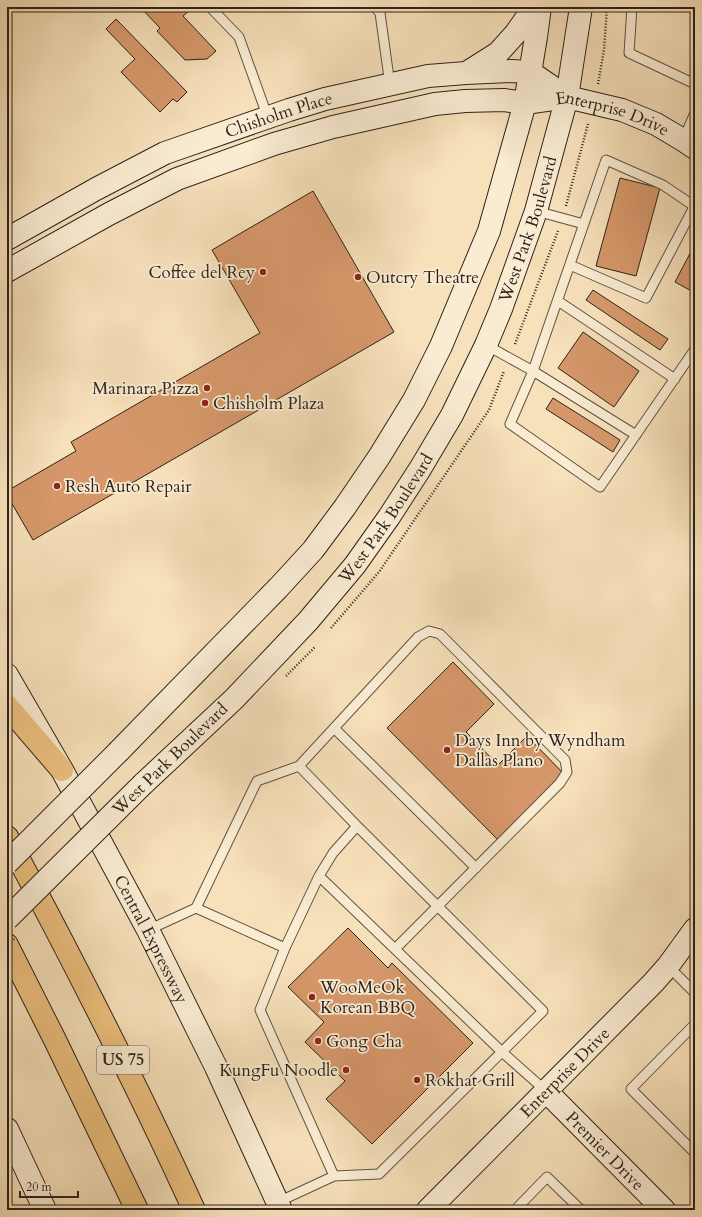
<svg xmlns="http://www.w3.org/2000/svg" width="702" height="1217" font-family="Cardo,serif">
<rect width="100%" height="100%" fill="#f7e1bb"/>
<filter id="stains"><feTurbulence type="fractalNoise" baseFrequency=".005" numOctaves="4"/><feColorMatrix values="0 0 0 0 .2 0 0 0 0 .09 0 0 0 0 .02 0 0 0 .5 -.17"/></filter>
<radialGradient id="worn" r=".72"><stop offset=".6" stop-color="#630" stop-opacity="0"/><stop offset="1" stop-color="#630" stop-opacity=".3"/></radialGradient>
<path fill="#d6986b" stroke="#2d221a" d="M140 7H188L190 10 183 16 216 51 207 59 185 60 157 31 160 28Z
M116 19 187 92 177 102 173 99 160 112 121 72 135 59 106 29Z
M620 178 660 188 636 276 596 266Z
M313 191 394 332 33 540 7 495V491L76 451 71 442 260 333 212 250Z
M695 244V293L675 282Z
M593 290 668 339 660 350 586 300Z
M583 332 639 371 614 407 558 368Z
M553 398 620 440 613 452 546 409Z
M453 662 494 704 466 732 498 765 527 736 568 778 502 844 387 728Z
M348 928 388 968 392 963 473 1043 372 1144 326 1099 345 1081 305 1042 324 1022 288 987Z"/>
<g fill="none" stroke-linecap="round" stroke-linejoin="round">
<g stroke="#605242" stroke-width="11">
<path id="lane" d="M210 7 239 37 268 118
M375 7 380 13 390 85
M632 7 629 53 695 84
M683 140 695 113
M694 206 663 185 606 160 533 371 510 424 600 487 695 349
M536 211 584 224
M570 265 646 298 695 205
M558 301 675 379
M486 345 533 371 636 435
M334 728 476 868
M319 876 502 1052 546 1091
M196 908 285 948
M148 930 196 908 257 781 299 766 418 637 429 631 440 634 565 760 567 772 560 783 395 949
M668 966 695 993
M695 1024 631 1089 695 1153
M334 1176 260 1010 285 948 319 876 333 853 357 826
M278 1202 334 1176 379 1174 543 1011 357 826 299 766
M515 1210 547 1177 581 1210"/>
</g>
<g stroke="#2d221a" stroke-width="24">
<g id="secondary">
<path d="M468 72 498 53 516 33 534 7"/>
<path id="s1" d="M7 239 96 189 165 153 289 110 325 99 428 76 466 73 511 71 530 72 567 97"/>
<path id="s2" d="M7 271 109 214 177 179 274 144 333 127 435 104 465 101 504 100 525 103 567 97 622 110 656 124 683 140 695 148"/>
<path id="s3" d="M7 675 62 770 148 930 216 1067 281 1210"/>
<path d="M119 751 279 587 313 550 345 507 379 457 414 400 441 346 489 231 525 103 536 37 540 7"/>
<path id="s4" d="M143 784 234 699 308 621 355 565 389 517 420 469 452 415 486 345 501 309 536 211 567 97 581 7"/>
<path id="s5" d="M546 1091 664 1210"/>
<path d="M7 1129 45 1210"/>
<path id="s6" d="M428 1210 654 982 668 966 695 929"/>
</g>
</g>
<g stroke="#2d221a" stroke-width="24">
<path id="highway" d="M7 706 62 770
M7 837C73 960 136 1083 194 1210
M7 945 55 1040 137 1210"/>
</g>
<path stroke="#2d221a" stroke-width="2.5" stroke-dasharray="1 2" stroke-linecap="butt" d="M598 84 604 50 607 7
M566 206 588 124
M515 344 558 231
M331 628 379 572 489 410 504 371
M286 676 315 647"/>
<use href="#lane" stroke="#faecd3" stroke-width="9"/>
<use href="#secondary" stroke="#faecd3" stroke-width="22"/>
<use href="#highway" stroke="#ecc07e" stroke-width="22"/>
<g stroke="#2d221a" stroke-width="24" stroke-linecap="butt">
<path id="secondary-bridge" d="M7 863 119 751
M7 919 143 784"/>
</g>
<path stroke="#2d221a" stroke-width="2.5" stroke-dasharray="1 2" stroke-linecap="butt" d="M7 946 14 939"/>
<use href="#secondary-bridge" stroke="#faecd3" stroke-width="22"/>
</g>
<g fill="#8f2418" stroke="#faecd3" stroke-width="1.5">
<circle cx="263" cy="272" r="4"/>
<circle cx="358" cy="277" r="4"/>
<circle cx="207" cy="388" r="4"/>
<circle cx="205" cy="403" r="4"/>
<circle cx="57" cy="486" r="4"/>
<circle cx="447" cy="750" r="4"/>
<circle cx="312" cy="997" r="4"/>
<circle cx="318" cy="1041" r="4"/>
<circle cx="346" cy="1070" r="4"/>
<circle cx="417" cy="1080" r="4"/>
</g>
<g text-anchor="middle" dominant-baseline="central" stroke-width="3.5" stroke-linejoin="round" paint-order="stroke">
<rect fill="#faecd3" stroke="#6a5f52" stroke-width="1" x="97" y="1046" width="52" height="28" rx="3"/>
<g font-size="16" font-weight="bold" fill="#2d221a">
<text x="123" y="1060">US 75</text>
</g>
<g font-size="17" fill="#2d221a" stroke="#faecd3">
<text stroke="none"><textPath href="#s1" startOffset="300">Chisholm Place</textPath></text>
<text stroke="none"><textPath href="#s2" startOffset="643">Enterprise Drive</textPath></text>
<text stroke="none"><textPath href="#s4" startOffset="685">West Park Boulevard</textPath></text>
<text stroke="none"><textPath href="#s4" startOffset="361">West Park Boulevard</textPath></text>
<text transform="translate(170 759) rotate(-44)">West Park Boulevard</text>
<text stroke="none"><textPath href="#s3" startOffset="301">Central Expressway</textPath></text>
<text stroke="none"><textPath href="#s6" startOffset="194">Enterprise Drive</textPath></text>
<text stroke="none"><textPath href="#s5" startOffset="84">Premier Drive</textPath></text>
</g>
<g font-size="17" fill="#2d221a" stroke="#faecd3" text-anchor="start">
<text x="255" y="272" text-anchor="end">Coffee del Rey</text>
<text x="366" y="277">Outcry Theatre</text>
<text x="199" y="388" text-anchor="end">Marinara Pizza</text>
<text x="213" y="403">Chisholm Plaza</text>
<text x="65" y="486">Resh Auto Repair</text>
<text x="455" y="740">Days Inn by Wyndham<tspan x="455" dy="20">Dallas Plano</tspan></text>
<text x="320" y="987">WooMeOk<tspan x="320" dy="20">Korean BBQ</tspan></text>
<text x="326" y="1041">Gong Cha</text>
<text x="338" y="1070" text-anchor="end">KungFu Noodle</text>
<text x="425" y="1080">Rokhat Grill</text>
</g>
</g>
<rect width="702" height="1217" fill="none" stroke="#f7e1bb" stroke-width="24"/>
<rect x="8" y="8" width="686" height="1201" fill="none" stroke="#2d221a" stroke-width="2"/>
<rect x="12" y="12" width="678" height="1193" fill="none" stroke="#2d221a"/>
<path d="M20 1191v6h58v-6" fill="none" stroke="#2d221a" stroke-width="2"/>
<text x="26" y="1191" font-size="12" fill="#2d221a" stroke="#faecd3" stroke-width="3" paint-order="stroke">20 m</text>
<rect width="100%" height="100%" filter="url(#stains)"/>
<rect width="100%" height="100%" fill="url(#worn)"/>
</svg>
